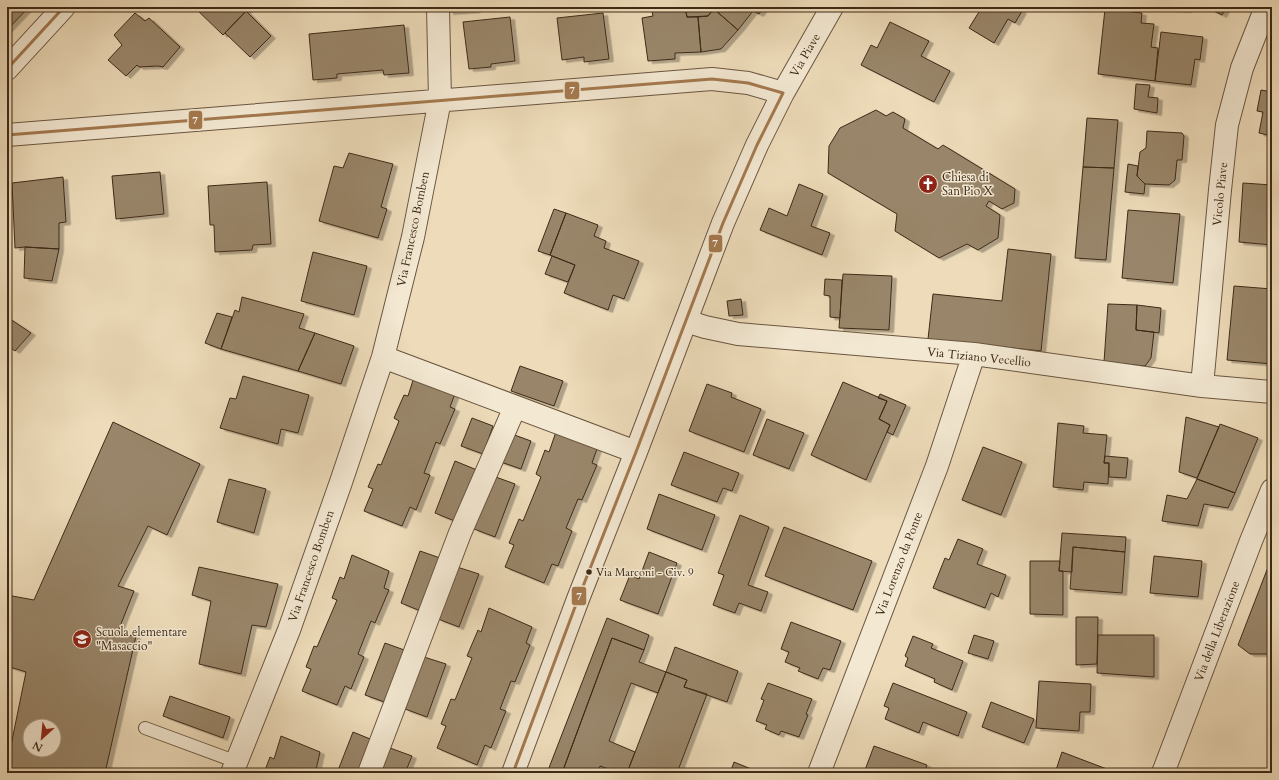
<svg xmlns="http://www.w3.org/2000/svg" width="1279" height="780" font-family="Cardo,serif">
<defs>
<filter id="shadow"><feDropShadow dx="4.5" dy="2.5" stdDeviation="0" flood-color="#0004"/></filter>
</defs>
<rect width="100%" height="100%" fill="#eddbb9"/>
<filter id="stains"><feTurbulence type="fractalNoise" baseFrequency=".005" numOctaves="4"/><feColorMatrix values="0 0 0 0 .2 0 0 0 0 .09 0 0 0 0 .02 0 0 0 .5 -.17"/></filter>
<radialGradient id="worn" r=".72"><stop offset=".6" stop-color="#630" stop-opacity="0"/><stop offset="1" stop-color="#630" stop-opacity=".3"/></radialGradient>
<path fill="#99866b" stroke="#3e2a17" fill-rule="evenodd" filter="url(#shadow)" d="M7 7H29L7 30Z
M194 7H250L223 35Z
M449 7H476V10L449 12Z
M651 7H685L687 17H698L701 52 675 53V59L648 61 642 18 653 16Z
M685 7H714V8L708 16 687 17Z
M716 7H764L759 14 753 11 738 30 714 9Z
M982 7H1016L1022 11 1015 23 1008 19 994 43 969 28Z
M1168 7H1189L1187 10 1172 9Z
M1206 7H1226L1222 15Z
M714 9 738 30 721 49 701 52 698 17 708 16Z
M1105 9 1142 13 1141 23 1154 24 1151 47 1158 48 1155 81 1098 74Z
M246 11 271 36 250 57 225 33Z
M135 13 145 21 149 18 180 47 163 67 158 66 139 67 137 65 126 76 108 60 122 45 114 35Z
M603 13 609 59 584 62V57L562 60 557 18Z
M510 17 515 61 491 64V67L469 69 463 22Z
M890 22 929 41 921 56 950 71 934 102 861 65 871 45 877 48Z
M404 25 409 73 384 75 383 70 337 74V78L313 80 309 34Z
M1161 32 1203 37 1200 60 1195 59 1191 85 1155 81Z
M1136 84 1150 85 1148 97 1158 98 1157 113 1134 109Z
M1261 90 1272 92V136L1259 133 1263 112 1257 111Z
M876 110 886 116 893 112 905 119 903 128 938 149 943 145 1015 189 1014 203 1002 209 989 201 986 206 1000 215 998 238 978 250 967 244 939 258 895 231 897 214 828 173 829 146 840 128Z
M1087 118 1118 120 1114 168 1083 167Z
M1147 131 1182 133 1184 136 1182 160H1177L1175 180 1169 185 1145 184 1137 176 1140 152 1146 148Z
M349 153 393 164 381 207 387 209 378 238 319 221 334 166 343 168Z
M1128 164 1138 166 1137 176 1145 184 1144 194 1125 192Z
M1083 167 1114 168 1106 260 1075 258Z
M160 172 164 214 116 219 112 176Z
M63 177 66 222 59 223V249L25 247 15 248 12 183Z
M267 182 271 244 253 245 252 250 215 252 214 225H210L208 186Z
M1243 183 1272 185V245L1239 242Z
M799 184 823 194 811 226 830 233 822 255 760 230 769 208 787 216Z
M554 209 566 213 550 255 538 251Z
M1128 210 1180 214 1173 283 1122 278Z
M566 213 598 225 594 236 606 241 604 248 639 261 624 299 613 295 608 310 564 293 575 265 550 255Z
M25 247 59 249 52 281 24 278Z
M1008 249 1051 254 1041 351 928 339 933 294 1002 301Z
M313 252 367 266 354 315 301 301Z
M552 256 575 265 568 282 545 274Z
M843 274 892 276 889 330 839 328Z
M825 279 842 280 840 318 830 317V296L824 295Z
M1234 286 1272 289V364L1227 360Z
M242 297 304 314 299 328 315 333 298 371 221 349 235 310 239 312Z
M741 299 743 315 729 316 727 301Z
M1108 304 1137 305 1136 330 1154 332 1151 358 1145 366 1104 362Z
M1137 305 1161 308 1159 333 1136 330Z
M217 313 232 317 221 349 205 343Z
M7 317 31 333 15 351 7 345Z
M315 333 354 346 341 384 298 371Z
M520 366 563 381 554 406 511 391Z
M415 374 456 391 450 407 455 409 440 444 436 442 424 473 430 475 416 510 410 507 402 526 364 511 373 489 368 487 378 464 381 465 399 421 394 418 404 395 408 396Z
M243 376 309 395 298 433 281 429 278 444 220 428 230 398 236 399Z
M843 382 887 401 879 419 890 425 866 480 811 455Z
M707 384 732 393 731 397 761 409 744 452 689 431Z
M880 394 906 405 893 435 887 432 890 425 879 419 887 401 878 398Z
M1186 417 1219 427 1197 478 1179 472Z
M472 418 493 426 483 454 461 446Z
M767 419 804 433 789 469 753 455Z
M113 422 200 464 167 535 148 526 118 586 134 591 117 634 136 636 105 773H7V765L26 672 7 666V595L34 600ZM30 726H54V750H30Z
M1058 423 1084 426 1083 433 1107 435 1104 463H1109L1108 484 1084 482 1083 490 1053 487Z
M1220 424 1258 438 1235 493 1197 479Z
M557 429 598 446 592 463 597 465 582 500 578 499 566 528 572 531 558 566 552 564 544 583 505 567 514 545 509 543 519 519 523 521 541 477 536 474 545 450 549 452Z
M509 433 531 441 521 469 498 461Z
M983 447 1022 462 1001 515 962 500Z
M684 452 739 473 732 491 723 488 717 502 671 485Z
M1105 456 1128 458 1126 478 1109 477V463H1104Z
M455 461 477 470 457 522 435 513Z
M493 476 515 484 495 537 474 529Z
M229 479 266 489 254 533 217 522Z
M1197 479 1235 493 1228 508 1204 504 1198 526 1162 521 1167 495 1187 499Z
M659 494 715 515 702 550 647 529Z
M740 515 769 527 748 585 768 592 761 611 739 603 735 613 713 605 724 575 718 573Z
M784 527 872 561 853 610 765 576Z
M1062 533 1126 537 1125 552 1073 547 1072 572 1059 571Z
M958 539 983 549 977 564 1006 575 998 597 991 593 985 608 933 588 945 558 949 560Z
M1073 547 1125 552 1122 593 1070 589Z
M420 551 443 559 423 612 401 603Z
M649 552 677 563 658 614 620 600 630 575 639 579Z
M352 555 389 571 384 588 389 590 375 623 371 621 358 654 364 657 351 689 345 686 337 705 302 691 311 669 306 667 314 646 317 647 337 600 332 598 340 577 344 579Z
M1154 556 1202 561 1198 597 1150 593Z
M1030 561H1060L1059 571H1063V615L1030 614Z
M1270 562 1272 563V654H1250L1238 645Z
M199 567 278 584 266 627 252 625 241 674 199 664 211 601 192 595Z
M457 567 479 574 459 627 438 619Z
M489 608 532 627 526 643 530 645 515 682 511 681 500 709 506 711 491 748 485 745 477 765 437 748 446 726 441 724 451 699 455 700 472 658 467 656 478 630 481 632Z
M1076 617H1098L1097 664 1076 665Z
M607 618 649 635 644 650 612 638 562 773H547Z
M791 622 841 641 830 670 823 668 818 679 798 671 800 668 785 662 789 652 781 649Z
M974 635 994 641 988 659 968 653Z
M1098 635H1154V677L1097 673Z
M913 636 933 644 931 648 963 661 952 690 934 682 935 679 905 666 908 658 905 656Z
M612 638 644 650 639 662 666 672 658 693 631 683 609 741 635 752 627 773H620L600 766 597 773H562Z
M385 643 407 651 387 703 365 695Z
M675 647 738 671 727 702 684 687 687 680 666 672Z
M424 657 446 664 427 717 405 709Z
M666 672 687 680 684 687 707 694 677 773H627Z
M1039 681 1091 684 1090 712H1080L1079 731 1036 728Z
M768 683 812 699 806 714 808 715 799 737 781 731 779 735 765 729 767 725 756 721 764 700 761 699Z
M893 683 967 712 958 736 923 722 919 733 885 719 889 708 884 706Z
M170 696 230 717 223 738 163 716Z
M991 702 1034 719 1024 743 982 727Z
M353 732 375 741 363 773H337Z
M281 736 320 752 316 770 321 772 320 773H264L270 757 274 759Z
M874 746 927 765 924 773H873L865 770Z
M390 748 412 756 405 773H381Z
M1062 752 1112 771 1111 773H1055Z
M734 762 761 773H730Z"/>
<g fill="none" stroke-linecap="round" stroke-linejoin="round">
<g stroke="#6a5640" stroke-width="14">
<path id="lane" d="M145 728 237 762"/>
</g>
<g stroke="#6a5640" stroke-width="24">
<path id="street" d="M7 69 64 7
M7 135 712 79 748 83 783 93
M686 321 705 327 738 334 974 354 1202 386 1272 392
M383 357 636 452
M1202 386 1220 190 1227 125 1242 68 1266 7
M232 773 289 630 341 482 383 357 413 237 440 100 438 7
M369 773 460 533 515 407
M513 773 578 599 636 452 723 223 757 145 783 93 832 7
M819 773 937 466 974 354
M1163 773 1251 541 1272 490"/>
</g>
<use href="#lane" stroke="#f3e8d2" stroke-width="12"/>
<use href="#street" stroke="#f3e8d2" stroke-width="22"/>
<g stroke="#f3e8d2" stroke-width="6">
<path id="bus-1" d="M7 69 64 7
M7 135 712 79 748 83 783 93 757 145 723 223 636 452 578 599 513 773"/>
</g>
<use href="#bus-1" stroke="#a4794e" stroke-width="3"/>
</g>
<defs>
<g id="church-disc" transform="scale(1)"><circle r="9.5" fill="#8f2418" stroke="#f3e8d2"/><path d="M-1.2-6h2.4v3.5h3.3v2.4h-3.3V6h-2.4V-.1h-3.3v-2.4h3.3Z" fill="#fff"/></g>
<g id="school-disc" transform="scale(1)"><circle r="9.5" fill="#8f2418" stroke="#f3e8d2"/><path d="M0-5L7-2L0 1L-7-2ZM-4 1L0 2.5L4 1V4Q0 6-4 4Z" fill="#fff"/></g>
</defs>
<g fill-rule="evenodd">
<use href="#church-disc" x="928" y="184"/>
<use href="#school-disc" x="82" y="639"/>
</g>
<circle fill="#3e2a17" stroke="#f3e8d2" stroke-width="1.5" cx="589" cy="572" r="3.5"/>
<g text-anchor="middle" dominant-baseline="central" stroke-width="3" stroke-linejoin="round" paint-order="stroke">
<g font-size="11" fill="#3e2a17" stroke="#f3e8d2" text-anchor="start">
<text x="596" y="572">Via Marconi - Civ. 9</text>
</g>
<g font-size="12" fill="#3e2a17" stroke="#f3e8d2">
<text transform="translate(805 55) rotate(-60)">Via Piave</text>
<text transform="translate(1220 194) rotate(-84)">Vicolo Piave</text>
<text transform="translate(413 229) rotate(-78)">Via Francesco Bomben</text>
<text transform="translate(979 357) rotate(6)">Via Tiziano Vecellio</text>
<text transform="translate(899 564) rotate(-69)">Via Lorenzo da Ponte</text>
<text transform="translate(311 566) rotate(-71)">Via Francesco Bomben</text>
<text transform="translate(1217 631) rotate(-69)">Via della Liberazione</text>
</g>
<g font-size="12" fill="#3e2a17" stroke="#f3e8d2" text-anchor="start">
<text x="942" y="177">Chiesa di<tspan x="942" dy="14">San Pio X</tspan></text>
<text x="96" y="632">Scuola elementare<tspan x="96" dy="14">"Masaccio"</tspan></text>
</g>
</g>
<g stroke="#f3e8d2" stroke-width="1.5">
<rect x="564" y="81" width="16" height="19" rx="4" fill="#a4794e"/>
<rect x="188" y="110" width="15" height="20" rx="4" fill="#a4794e"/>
<rect x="708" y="234" width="15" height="19" rx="4" fill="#a4794e"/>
<rect x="571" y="586" width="16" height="20" rx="4" fill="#a4794e"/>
</g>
<g font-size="11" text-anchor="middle" font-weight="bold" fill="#fff">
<text x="572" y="94">7</text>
<text x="195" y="124">7</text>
<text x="715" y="247">7</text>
<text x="579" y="600">7</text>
</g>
<rect width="1279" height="780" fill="none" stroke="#eddbb9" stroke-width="24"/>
<rect x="8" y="8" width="1263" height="764" fill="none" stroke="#3e2a17" stroke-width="2"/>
<rect x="12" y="12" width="1255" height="756" fill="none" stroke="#3e2a17"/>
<g transform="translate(42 738) rotate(207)"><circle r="19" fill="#f3e8d2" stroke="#ab9c87"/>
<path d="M0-3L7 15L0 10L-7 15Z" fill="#8f2418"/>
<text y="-6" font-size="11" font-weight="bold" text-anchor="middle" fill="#3e2a17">N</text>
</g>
<rect width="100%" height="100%" filter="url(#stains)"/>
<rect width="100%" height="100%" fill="url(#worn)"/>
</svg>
